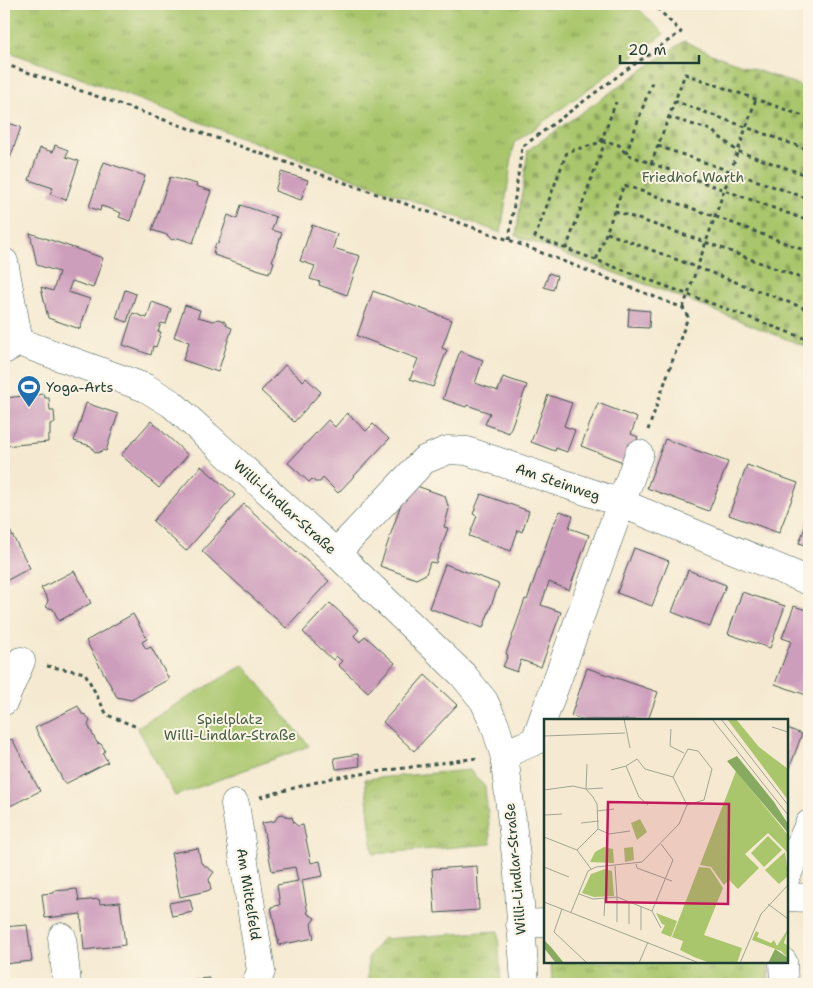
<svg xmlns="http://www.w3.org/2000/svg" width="813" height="988" font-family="'Shantell Sans',sans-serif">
<defs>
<pattern id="grass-tufts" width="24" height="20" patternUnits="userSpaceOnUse" patternTransform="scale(1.25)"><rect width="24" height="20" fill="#a9c66c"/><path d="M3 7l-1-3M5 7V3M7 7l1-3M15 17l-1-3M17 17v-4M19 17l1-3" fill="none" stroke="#89a25a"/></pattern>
<pattern id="cemetery-stones" width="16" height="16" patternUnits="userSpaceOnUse" patternTransform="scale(1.25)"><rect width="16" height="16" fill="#a9c66c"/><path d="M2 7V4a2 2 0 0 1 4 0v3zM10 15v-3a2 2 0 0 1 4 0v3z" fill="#89a25a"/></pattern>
</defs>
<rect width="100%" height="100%" fill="#fcf5e5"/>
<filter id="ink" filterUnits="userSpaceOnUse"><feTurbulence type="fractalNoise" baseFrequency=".02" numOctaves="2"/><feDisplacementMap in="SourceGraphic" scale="10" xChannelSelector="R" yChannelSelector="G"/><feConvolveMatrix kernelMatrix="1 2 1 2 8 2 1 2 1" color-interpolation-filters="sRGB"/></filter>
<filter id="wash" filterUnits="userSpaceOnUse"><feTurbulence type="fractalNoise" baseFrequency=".0096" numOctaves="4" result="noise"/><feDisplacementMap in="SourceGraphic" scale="20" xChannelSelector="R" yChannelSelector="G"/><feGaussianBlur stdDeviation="1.12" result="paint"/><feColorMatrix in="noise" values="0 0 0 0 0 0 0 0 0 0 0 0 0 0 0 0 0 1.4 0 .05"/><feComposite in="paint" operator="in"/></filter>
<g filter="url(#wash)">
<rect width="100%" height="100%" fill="#f5ead1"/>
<path fill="url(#grass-tufts)" stroke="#648250" d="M4 4H634L664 34 514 143 501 233 4 50Z
M470 770 485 787 491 844 373 854 365 779Z
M498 931 501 984H368V958L382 939Z
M551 962H768L769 984H552Z"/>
<path fill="url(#cemetery-stones)" stroke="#648250" d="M684 41 714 55 809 89V348L685 299 516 236 528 150Z"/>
<path fill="#a9c66c" stroke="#648250" d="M244 665 309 746 175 796 137 727Z"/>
<g id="blocks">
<path fill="#cd9dbc" d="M4 115 7 116 5 122 21 127 7 167 4 166Z
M55 145 68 150 66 157 79 161 66 200 50 194 53 188 29 180 40 148 53 152Z
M104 162 145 176 130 221 119 217 121 213 111 209 101 206 100 211 89 207Z
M281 172 308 180 301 200 275 191Z
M170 177 197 184 196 186 211 191 193 243 178 238 172 240 167 235 152 230Z
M241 205 276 217 272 230 282 233 272 261 274 262 271 271H269V273L214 255 215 253H213L216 243 218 244 228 215 237 219Z
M312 225 337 234 333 248 360 256 347 295 319 285 320 282 310 279 315 266 300 261Z
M30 233 103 258 93 288 72 281 68 292 90 299 80 329 48 318 41 287 53 291 59 272 37 265Z
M549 273 557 276 553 290 544 287Z
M125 290 136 294 127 322 116 318Z
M373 291 452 320 442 348 447 350 433 387 410 379 418 359 357 336Z
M152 302 171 309 166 324 161 323 158 332H161L156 347 153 346 151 355 123 345 133 313 147 318Z
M185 305 200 310 198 317 213 321 218 319 224 321 227 326 232 328 218 372 183 360 189 342 174 337Z
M629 309 650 311 649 328 628 327Z
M460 351 483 360 475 383 498 391 503 377 527 385 509 433 485 424 490 413 467 405 466 407 443 399Z
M285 365 303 381 306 378 321 392 294 422 261 391Z
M44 394 45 398H49L50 411H54L55 423 50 424V436H48V442L4 446V398Z
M548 395 572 403 564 426 575 430 567 452 556 448 555 451 531 442Z
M86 403 118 414 106 451 103 450 98 453 94 451 91 446 74 441Z
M598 403 637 418 631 434 638 437 628 464 581 446Z
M347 413 366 431 373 424 389 439 338 493 323 478 320 482H315L312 479 309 482 288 463 328 420 335 427Z
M151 421 188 455 159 488 121 455Z
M665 439 728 462 709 511 647 488Z
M747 465 798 483 779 533 729 515Z
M201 466 235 495 186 551 153 521Z
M408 483 445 496 449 509 444 527 448 528 436 563 430 562 426 574 416 579 380 566Z
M481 494 529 511 522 532 518 530 511 551 469 536 477 516 473 514Z
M244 504 329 581 286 628 202 551Z
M560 511 573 516 569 528 589 535 569 590 549 582 541 605 561 612 541 667 521 660 517 672 503 667 508 655 506 654 525 599 527 600 554 522H555Z
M809 517V546L799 543Z
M10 531 30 568 4 582V535Z
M634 548 669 561 652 606 617 593Z
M445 564 499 584 483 628 429 608Z
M688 570 726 585 710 627 672 612Z
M74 571 85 589 84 590 91 603 59 621 53 609 46 607 48 600 41 588Z
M742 592 785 606 770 648 728 634Z
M330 603 359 630 354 636 360 642 365 636 395 663 368 692 338 665 342 661 336 656 333 660 303 632Z
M794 606 809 611V696L775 684 791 641 782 638Z
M133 614 147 639 142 642 146 649 151 647 169 679 131 700 117 697 86 641Z
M587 668 658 692 648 720H585L571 716Z
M425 675 457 705 414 751 383 722Z
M78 706 82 714 86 715 90 721 88 725 97 743 101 744 105 750 103 754 108 762 65 784 35 728Z
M787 728 802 734 787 775Z
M12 739 40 791 4 809V743Z
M358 754 360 766 336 769 334 758Z
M283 814 289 818 292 817 294 823 298 826 303 825 311 863 320 861 323 876 302 880 308 914 315 918 311 924 314 938 279 945 271 907 280 905 277 885 298 881 295 867 272 871 262 823 275 821 278 815Z
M198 848 201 863 214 872 209 879 211 890 180 897 171 853Z
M477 866 479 910 435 913 432 869Z
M77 889 79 901 99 899 100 904 120 902 125 945 84 950 81 914 45 918 42 894 54 893V891Z
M190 899 193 912 172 916 169 903Z
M27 925 32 961 4 964V927Z
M209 978V982L224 980V984H177L176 981Z"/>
</g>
</g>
<g filter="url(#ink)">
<use href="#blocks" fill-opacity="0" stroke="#3f574c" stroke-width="1"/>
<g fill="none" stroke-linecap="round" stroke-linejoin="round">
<g stroke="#3f574c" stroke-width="29">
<path id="minor" d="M4 262 19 342
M4 350 19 342 146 388 172 404 336 553 463 675 484 701 495 725 504 754 518 874 525 984
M336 553 424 460 448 450 467 451 621 503 809 581
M4 701 21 661
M504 754 535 741 639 454
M235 804 261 971 256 984
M787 875 809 824
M787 897 809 898
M520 924 546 923
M62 937 67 984
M783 962 784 984"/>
</g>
<path stroke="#3f574c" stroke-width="3" stroke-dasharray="4 4" stroke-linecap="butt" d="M4 14 8 4
M4 64 509 240 683 308 688 317 648 430
M674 101 809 150
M668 117 711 130 737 151 809 176
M601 142 616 102
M658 146 809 199
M626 154 652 82
M651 164 685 74 809 118
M615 211 705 242 809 281
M607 233 809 310
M509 240 522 147 626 70 681 32 653 4
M566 249 605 142
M809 252 714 216 624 185 596 260 809 340
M596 260 535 237 567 152 605 141 619 145 626 154 809 221
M683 308 756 99
M47 666 85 673 107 715 137 727
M260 797 332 778 477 758"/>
<use href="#minor" stroke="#fff" stroke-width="28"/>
</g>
</g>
<defs>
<g id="stadium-pin" transform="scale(1.25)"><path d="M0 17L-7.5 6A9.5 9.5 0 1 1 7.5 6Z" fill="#1f6fb2" stroke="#fcf5e5"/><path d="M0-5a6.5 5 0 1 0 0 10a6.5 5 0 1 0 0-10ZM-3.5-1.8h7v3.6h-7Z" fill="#fff"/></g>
</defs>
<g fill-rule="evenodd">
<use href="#stadium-pin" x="29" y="387"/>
</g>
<g text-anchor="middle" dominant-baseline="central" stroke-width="4" stroke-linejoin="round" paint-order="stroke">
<g font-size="14" fill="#425f42" stroke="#fcf5e5">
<text x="693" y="177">Friedhof Warth</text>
<text x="230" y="719">Spielplatz<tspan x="230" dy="16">Willi-Lindlar-Straße</tspan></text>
</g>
<g font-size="14" fill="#1f3d34" stroke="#fcf5e5" text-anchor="start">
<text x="46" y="387">Yoga-Arts</text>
</g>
<g font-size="14" fill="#1f3d34" stroke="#fcf5e5">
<text transform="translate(558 482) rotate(19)">Am Steinweg</text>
<text transform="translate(285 507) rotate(42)">Willi-Lindlar-Straße</text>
<text transform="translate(515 869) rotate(-95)">Willi-Lindlar-Straße</text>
<text transform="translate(249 894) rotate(81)">Am Mittelfeld</text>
</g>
</g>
<g transform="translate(544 719)">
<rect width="244" height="244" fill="#f5ead1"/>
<path d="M183 0H192L215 28 244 50V81ZM192 52 244 116V134L224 114 201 135 215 149 194 170 185 161 180 166 167 148 156 146ZM60 128 69 130 70 144 46 143 51 133ZM89 128 90 141 81 143 80 129ZM61 150 68 152 70 177 50 178 38 174 47 155ZM112 194 133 202 127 218 117 214 121 206 118 205ZM244 210 240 224 244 227V239L237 232 208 221 212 212 215 214 213 218 227 224 230 221 233 227Z" fill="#a9c66c"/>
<path d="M193 37 230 83 244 105V114L183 42ZM0 221 7 228 20 244 11 243 0 229ZM231 230 244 239V244H224Z" fill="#86ab60"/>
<path d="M155 148 166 149 179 169 160 216 198 229 193 244H166L150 238 136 231 139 222 128 218Z" fill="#a9c66c"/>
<path d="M96 100 103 113 93 121 87 104ZM206 100 209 101 189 157ZM207 115a6 6 0 1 1 12 0a6 6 0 1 1-12 0ZM224 117 238 131 220 148 207 134ZM241 133 244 157 235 165 221 151Z" fill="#a9c66c"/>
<path fill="none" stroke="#9fa592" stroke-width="1" d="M80 0 86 29M168 0 244 96M177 0 244 86M228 8 244 13M127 10 126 27 140 34M0 17 81 14M43 45 42 70 59 69M82 47 95 78 104 86M67 51 82 47M129 58 144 30 154 32 168 50 160 81 143 86M0 71 29 67 42 70 49 78 53 85 54 110 33 131M0 84V125M53 92 70 90M1 96 18 95M37 104 55 102M54 110 65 115 86 112M0 118 33 131 47 150M92 145 93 149 128 162M71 147 73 178 108 192 129 141 117 125M0 148 25 158M35 175 49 180 73 178V203M0 183 155 244M224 185 244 200M18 190 10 213 43 244M108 192 117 209M27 193 44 152 52 148 98 143 135 105 143 86 129 58 101 50 93 40 82 47M60 197 61 179M85 205V184M97 211V188M95 244 104 223M196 244 217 195 244 166"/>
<path fill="#c2185b" fill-opacity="0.15" stroke="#c2185b" stroke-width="2.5" d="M64 83 185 85 184 185 62 183Z"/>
<rect width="244" height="244" fill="none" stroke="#1f3d34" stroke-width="2.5"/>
</g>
<rect width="813" height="988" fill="none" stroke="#fcf5e5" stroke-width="20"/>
<path d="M620 55v8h79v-8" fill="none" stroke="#1f3d34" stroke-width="2.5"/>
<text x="628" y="55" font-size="15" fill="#1f3d34" stroke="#fcf5e5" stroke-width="4" paint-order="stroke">20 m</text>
</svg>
